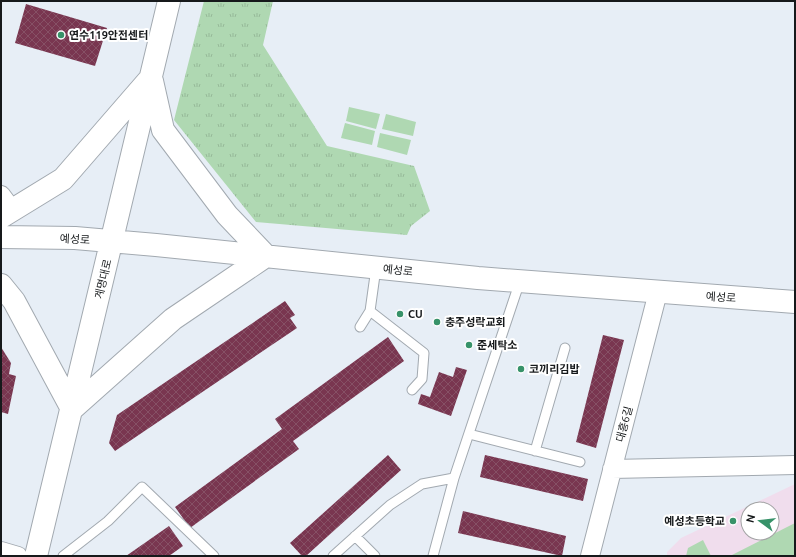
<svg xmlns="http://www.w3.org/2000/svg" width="796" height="557" font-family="Ubuntu,'Noto Sans KR',sans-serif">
<defs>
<pattern id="park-tufts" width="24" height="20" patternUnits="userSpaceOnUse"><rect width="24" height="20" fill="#afd8b2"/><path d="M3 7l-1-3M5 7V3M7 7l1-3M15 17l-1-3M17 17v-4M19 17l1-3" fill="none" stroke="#96b998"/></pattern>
<pattern id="building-cross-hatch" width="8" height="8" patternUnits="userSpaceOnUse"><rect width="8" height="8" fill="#793650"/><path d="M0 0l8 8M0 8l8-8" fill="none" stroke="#865065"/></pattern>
</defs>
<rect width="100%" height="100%" fill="#e7eef6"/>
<path fill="#f0dded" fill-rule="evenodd" d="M795 484V556H667V552L681 538ZM748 509H772V533H748Z"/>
<path fill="#afd8b2" d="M349 107 380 114 376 129 346 121Z
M386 114 416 122 413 136 382 129Z
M345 123 375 131 372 145 341 138Z
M380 133 411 140 407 155 377 147Z
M795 523V556H730Z
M703 540 711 556H686L688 548Z"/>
<path fill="url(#park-tufts)" d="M204 1H273L263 45 327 146 414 166 430 211 411 226 407 235 256 222 174 120Z"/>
<path fill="url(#building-cross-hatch)" d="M26 4 107 28 95 66 15 43Z
M285 301 295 315 290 318 297 328 115 451 109 443 117 415Z
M603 335 624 340 596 448 576 442Z
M388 337 404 361 293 441 299 449 190 528 175 507 282 429 275 419Z
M1 347 11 363 9 374 16 376 8 414 1 412Z
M456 367 467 370 451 416 418 404 421 394 430 397 439 372 453 377Z
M388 455 401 470 306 556H302L290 543Z
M485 455 588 479 583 501 480 477Z
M463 511 566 536 562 556 458 533Z
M169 526 183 546 169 556H126Z"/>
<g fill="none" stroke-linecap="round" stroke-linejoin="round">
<g stroke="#a2a9b0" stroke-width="11">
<path id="lane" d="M370 311 424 353 422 379 412 390
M360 327 370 311 376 268
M469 434 580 462
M535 451 565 348
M355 536 375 556
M63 556 108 521 142 487 214 556
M333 556 390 505 422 484 454 478
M433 556 454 478 520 281"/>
</g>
<g stroke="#a2a9b0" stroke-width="20">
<path id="street" d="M1 195 13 211
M612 469 795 465
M1 551 18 556
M590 556 658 292"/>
</g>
<g stroke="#a2a9b0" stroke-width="24">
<path id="secondary" d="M152 81 163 130 227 215 266 256
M1 217 63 179 148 81
M1 237 75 238 156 245 478 278 795 302
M1 285 14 301 72 409
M72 409 173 319 266 256
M36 556 169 1"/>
</g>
<use href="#lane" stroke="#fff" stroke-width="9"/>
<use href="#street" stroke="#fff" stroke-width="18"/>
<use href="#secondary" stroke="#fff" stroke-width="22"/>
</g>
<g fill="#379269" stroke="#fff" stroke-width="1.5">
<circle cx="61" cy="35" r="4"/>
<circle cx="400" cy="314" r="4"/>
<circle cx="437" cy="322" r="4"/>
<circle cx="469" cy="345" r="4"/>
<circle cx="521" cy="369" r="4"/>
<circle cx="733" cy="521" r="4"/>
</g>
<g text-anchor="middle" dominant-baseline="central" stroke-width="4" stroke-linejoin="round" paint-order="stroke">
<g font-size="11" font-weight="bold" fill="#16191b" stroke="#fff" text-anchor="start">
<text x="69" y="35">연수119안전센터</text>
<text x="408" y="314">CU</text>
<text x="445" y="322">충주성락교회</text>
<text x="477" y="345">준세탁소</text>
<text x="529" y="369">코끼리김밥</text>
<text x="725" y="521" text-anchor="end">예성초등학교</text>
</g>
<g font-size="11" fill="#16191b" stroke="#fff">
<text transform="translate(75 239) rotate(3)">예성로</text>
<text transform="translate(398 270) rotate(6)">예성로</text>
<text transform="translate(103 279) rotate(-77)">계명대로</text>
<text transform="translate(721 297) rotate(4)">예성로</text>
<text transform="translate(624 424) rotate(-75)">대흥6길</text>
</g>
</g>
<rect width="796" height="557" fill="none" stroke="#16191b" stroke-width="4"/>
<g transform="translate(760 521) rotate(285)"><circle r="19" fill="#ffffff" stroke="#a2a3a4"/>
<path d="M0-3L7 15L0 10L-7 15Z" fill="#379269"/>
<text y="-6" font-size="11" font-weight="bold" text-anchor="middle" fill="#16191b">N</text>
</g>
</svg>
